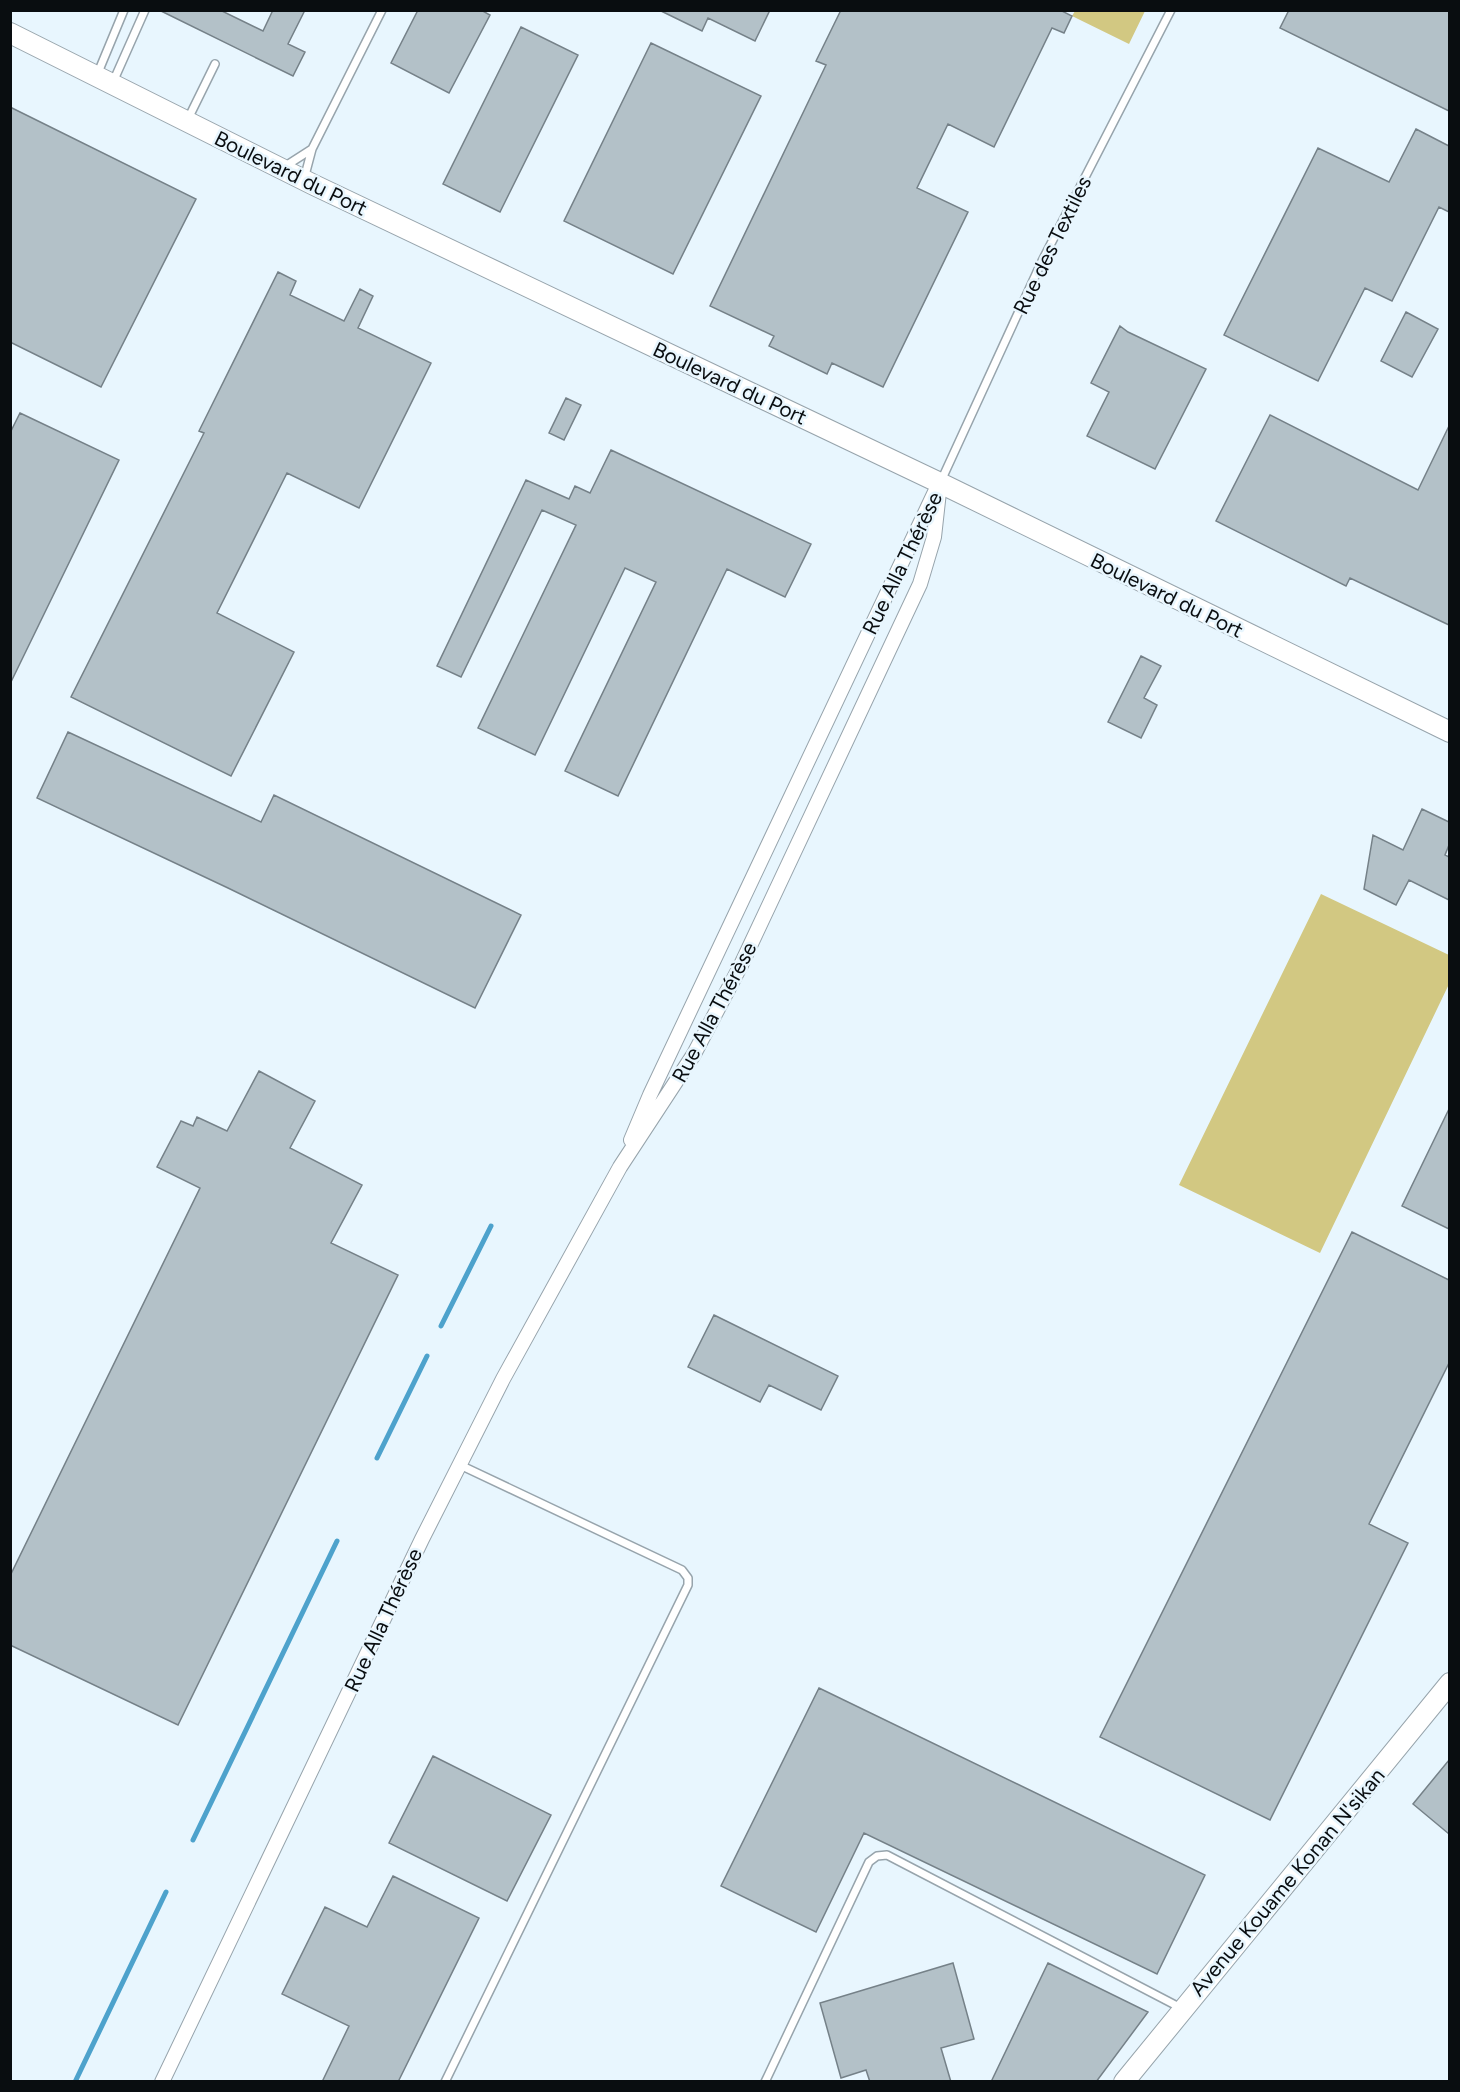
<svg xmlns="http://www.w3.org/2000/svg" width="1460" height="2092" font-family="Figtree,sans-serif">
<rect width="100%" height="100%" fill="#e8f6fe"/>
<path fill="#d2c882" d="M1075 11H1145L1129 44 1072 16Z
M1321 894 1449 955 1450 982 1320 1253 1179 1185Z"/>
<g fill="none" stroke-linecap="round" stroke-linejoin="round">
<path stroke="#4da2cc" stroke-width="5" d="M441 1326 491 1226
M377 1458 427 1356
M193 1840 337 1541
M75 2082 166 1892"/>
</g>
<path fill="#b3c1c8" stroke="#758188" stroke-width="1.5" d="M159 10H220L263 31 273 10H305L288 44 305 52 293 76Z
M418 10H481L490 15 449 93 391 63Z
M659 10H770L755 41 708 18 702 31Z
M841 10H1060L1072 16 1064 33 1052 28 994 147 948 124 917 188 968 212 883 387 832 363 827 374 769 346 774 336 710 306 826 65 816 61Z
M1289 10H1449V111L1280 28Z
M521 27 578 55 500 212 443 184Z
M651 43 761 96 673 274 564 221Z
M10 107 196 199 101 387 10 342Z
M1416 129 1449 146V212L1439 207 1392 301 1365 288 1318 381 1224 335 1318 148 1389 182Z
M278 272 296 281 290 295 344 321 360 289 373 296 358 328 431 363 359 508 287 473 217 613 294 652 231 776 71 697 204 433 199 431Z
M1406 312 1438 329 1412 377 1381 361Z
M1120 326 1128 332 1206 369 1155 469 1087 436 1109 392 1091 383Z
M566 398 581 405 564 440 549 433Z
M20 413 119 460 10 684V433Z
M1270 415 1418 490 1449 426V625L1350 578 1346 586 1216 521Z
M611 450 811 544 785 597 727 569 618 796 565 771 656 582 625 568 535 755 478 728 576 525 542 510 461 677 437 666 526 480 569 499 575 486 590 493Z
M1141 656 1161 666 1144 698 1157 705 1141 738 1108 722Z
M68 732 261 822 274 795 521 915 475 1008 228 888 37 798Z
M1422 809 1449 822V845L1445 855 1449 857V900L1409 880 1396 905 1364 889 1373 835 1403 850Z
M259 1071 315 1101 290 1148 362 1185 331 1243 398 1275 178 1725 10 1645V1576L200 1188 157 1167 181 1121 193 1126 197 1117 227 1131Z
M1449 1109V1229L1402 1206Z
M1352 1232 1449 1280V1363L1369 1524 1408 1543 1270 1820 1100 1737Z
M714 1315 838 1376 821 1410 769 1385 760 1402 688 1367Z
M819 1688 1205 1875 1157 1974 864 1833 816 1932 721 1886Z
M433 1756 551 1815 507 1901 389 1843Z
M1449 1760V1834L1413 1804Z
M393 1876 479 1918 398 2082H322L349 2026 282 1994 325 1907 367 1927Z
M953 1963 974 2039 941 2048 951 2082H870L866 2070 841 2078 820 2003Z
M1048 1963 1148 2012 1096 2082H991Z"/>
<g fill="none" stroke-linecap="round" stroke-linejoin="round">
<g stroke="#97a4ac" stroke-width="10">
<path id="lane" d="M97 75 124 10
M113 82 145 10
M187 121 215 64
M284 167 312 149
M304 179 312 149 382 10
M941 481 1042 261 1171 10
M445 2082 688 1585V1578L682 1570 460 1465
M765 2082 869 1862 877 1856 887 1855 1181 2008"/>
</g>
<g stroke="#97a4ac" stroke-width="16">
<path id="street" d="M631 1140 650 1095 935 492
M162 2082 422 1539 503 1379 620 1167 694 1054 741 965 920 584 934 537 940 483"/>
</g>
<g stroke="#97a4ac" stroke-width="22">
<path id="secondary" d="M10 33 314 185 940 483 1450 732
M1124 2082 1450 1683"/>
</g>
<use href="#lane" stroke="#fff" stroke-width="7"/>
<use href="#street" stroke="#fff" stroke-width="14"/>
<use href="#secondary" stroke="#fff" stroke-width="20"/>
</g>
<g text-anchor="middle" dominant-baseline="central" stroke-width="5" stroke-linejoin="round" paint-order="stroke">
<g font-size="21" fill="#090d10" stroke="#e8f6fe">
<text transform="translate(291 173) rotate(26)">Boulevard du Port</text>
<text transform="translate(1052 245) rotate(-64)">Rue des Textiles</text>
<text transform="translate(730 383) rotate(25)">Boulevard du Port</text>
<text transform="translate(902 563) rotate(-64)">Rue Alla Thérèse</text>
<text transform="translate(1167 595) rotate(26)">Boulevard du Port</text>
<text transform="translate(714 1012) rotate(-62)">Rue Alla Thérèse</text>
<text transform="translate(383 1620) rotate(-65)">Rue Alla Thérèse</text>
<text transform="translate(1287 1882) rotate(-50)">Avenue Kouame Konan N'sikan</text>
</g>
</g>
<rect width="1460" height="2092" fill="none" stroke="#090d10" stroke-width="24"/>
</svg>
